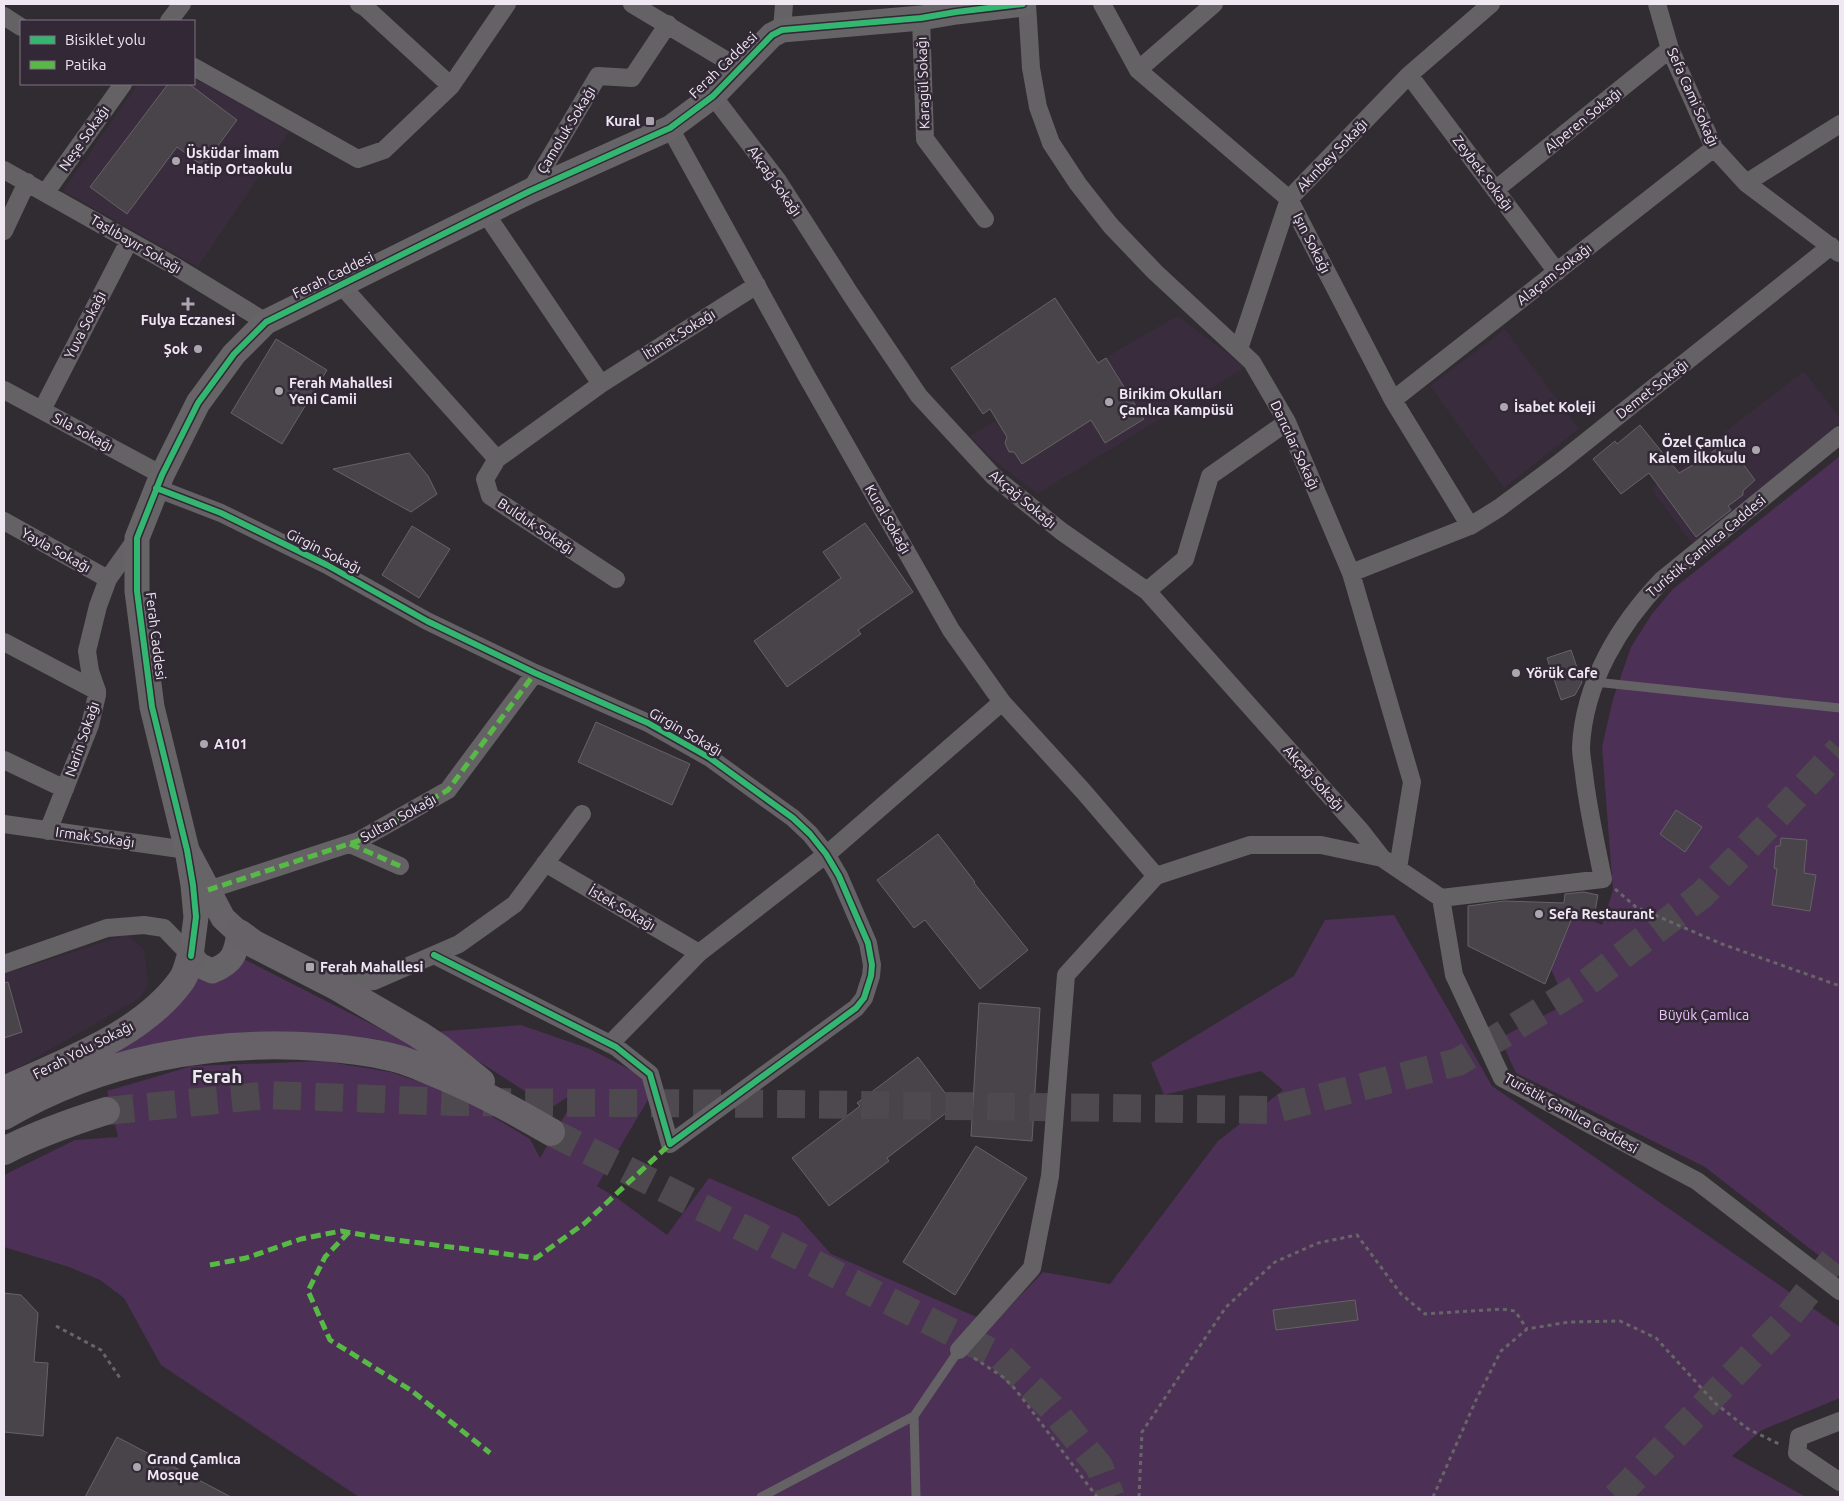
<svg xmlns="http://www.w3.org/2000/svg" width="1844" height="1501" font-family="Ubuntu,sans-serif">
<rect width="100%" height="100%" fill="#312c32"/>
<path fill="#392c3d" d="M194 77 289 132 198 267 63 191 138 84H194Z
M1177 316 1246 367 1037 494 989 456 970 436Z
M1505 329 1579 429 1504 488 1430 386Z
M1804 371 1840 418V423L1783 474 1692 544 1651 489Z
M126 935 136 942 144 950 148 984 140 998 4 1076V974Z"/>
<path fill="#4c3055" d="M1840 456V1272L1705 1167 1516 1073 1500 1038 1566 1004 1551 969 1568 910 1602 925 1613 890 1602 747 1613 699 1631 647 1652 614 1673 589Z
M1394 915 1492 1086 1840 1327V1398L1762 1430 1732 1456 1806 1497H359L161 1365 124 1298 100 1280 69 1267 4 1247V1175L75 1140 118 1137 107 1091 192 1066 323 1061 390 1072 453 1093 530 1139 540 1158 580 1089 551 1108 433 1032 521 1025 590 1049 648 1079 652 1093 597 1186 617 1198 667 1235 709 1178 798 1217 831 1254 993 1324 1043 1272 1110 1284 1218 1141 1283 1090 1261 1071 1164 1095 1151 1063 1294 976 1325 920Z
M228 951 438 1058 376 1039 277 1031 162 1043 62 1072Z"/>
<path fill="#484449" stroke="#666267" d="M168 84H189L237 120 203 166 177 147 127 214 90 187Z
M1055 298 1098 363 1106 358 1144 419 1105 443 1091 420 1022 464 1014 452H1009L1005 443 1007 437 990 409 983 414 951 368Z
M276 339 327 370 282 444 231 413Z
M1640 425 1679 473 1705 458 1726 441 1755 480 1743 491V495L1728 506 1731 510 1696 537 1649 473 1621 494 1593 459 1615 441 1617 444Z
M409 453 428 476 437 494 411 512 333 469Z
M865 523 913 592 858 630 861 634 787 687 754 641 841 578 823 552Z
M412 526 450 549 419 598 382 575Z
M1571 650 1582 682 1575 695 1561 700 1547 658Z
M596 722 690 764 672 805 578 762Z
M1676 810 1702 827 1685 852 1660 834Z
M938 834 975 882 974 883 1028 950 980 989 925 920 914 928 877 880Z
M1781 838 1807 840 1804 873 1816 875 1810 911 1772 905 1777 869 1774 868 1776 846H1780Z
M1584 892 1598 895 1594 917 1574 913 1545 984 1468 946V906L1504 901 1564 903 1565 894Z
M8 982 22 1032 4 1038V983Z
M979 1003 1040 1008 1032 1141 971 1136Z
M918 1057 955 1106 887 1158 889 1161 829 1206 792 1158 860 1106 857 1103Z
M976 1146 1027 1178 955 1295 903 1262Z
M4 1293 21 1295 38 1313 34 1362 48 1363 43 1436 4 1432Z
M1355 1300 1358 1320 1276 1330 1273 1310Z
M117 1437 231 1497H85Z"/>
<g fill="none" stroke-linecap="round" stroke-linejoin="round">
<path stroke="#4e484f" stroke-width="28" stroke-dasharray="28 14" stroke-linecap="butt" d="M106 1111 269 1095 455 1102 785 1104 1272 1110 1458 1062 1585 984 1702 895 1840 749
M551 1132 1001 1357 1051 1407 1099 1466 1111 1497
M1616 1497 1785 1321 1840 1251"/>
<path stroke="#686569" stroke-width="3" stroke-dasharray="4 4" stroke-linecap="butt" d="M1615 889 1636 907 1722 944 1840 986
M56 1326 101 1350 120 1378
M974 1358 1003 1377 1016 1390 1097 1497
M1139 1497 1142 1432 1226 1307 1275 1262 1318 1243 1357 1235 1401 1294 1425 1314 1502 1309 1515 1311 1527 1329
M1433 1497 1476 1400 1501 1351 1527 1329 1569 1322 1620 1321 1656 1338 1715 1403 1748 1429 1781 1445"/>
<path stroke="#646265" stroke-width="9" d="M1595 682 1840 708
M914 1416 916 1497
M761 1497 914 1416 959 1350"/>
<path stroke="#646265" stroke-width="18" d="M359 4 366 8 451 86
M632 4 739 68
M1027 4 1031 68 1038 107 1051 143 1078 184 1111 226 1155 272 1252 362 1287 422 1351 573 1412 782 1398 868
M1102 4 1138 70 1289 199 1393 400 1470 526
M1657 4 1670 49 1714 148 1746 183 1839 253
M4 16 21 27
M921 18 925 139 985 219
M169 21 182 4
M782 30 784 4
M194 67 358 159 384 150 451 86 507 4
M1138 70 1214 4
M1409 75 1557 272
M713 96 778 181 851 295 919 396 993 476 1061 531 1147 591 1361 831 1382 858
M670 128 806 375 951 630 1002 702 1084 792 1156 876
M4 170 171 264 266 322
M1746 183 1840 124
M1495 190 1670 49
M530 191 598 76 632 78 668 24
M46 192 123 84
M4 231 27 182
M341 285 497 459 601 384 486 214
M1239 349 1289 199 1409 75 1491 4
M601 384 757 285
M4 390 162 475
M1393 400 1714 148
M42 410 129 241
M1840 435 1662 580C1619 625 1584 683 1581 747 1581 756 1583 765 1584 774 1588 809 1596 844 1603 879L1441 898 1454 975 1502 1078 1697 1181 1840 1291
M497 459 485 479 490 496 616 579
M156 488 221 513 327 565 427 621 535 673 648 723 710 758 793 818 810 834 826 854 839 876 868 943 872 965 871 976 864 998 856 1008 670 1144 650 1074 616 1047 434 955
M4 521 108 579
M1351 573 1470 526 1499 508 1558 464 1831 246
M1147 591 1185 559 1210 476 1287 422
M4 642 97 691
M4 760 65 789
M4 824 187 850
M48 831 90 725 97 695V691L90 671 87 651 98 606 108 579 137 538
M350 844 400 866
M545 863 699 953
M208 890 358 841 448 790 535 673
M4 964 107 928 144 925 164 928 191 956
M334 985 374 981 459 944 515 904 582 814
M610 1044 699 953 833 849 1002 702
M959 1350 1032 1268 1050 1176 1066 975 1156 876 1250 845H1321L1382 858 1441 898
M1840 1421 1799 1437 1797 1453 1840 1482"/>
<path stroke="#676468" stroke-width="25" d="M187 850 223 918 239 933C236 954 233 963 212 971L199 965 191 956 196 917 193 885 187 850 152 707 137 591V538L162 475 198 403 234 354 266 322 530 191 670 128 713 96 772 35 782 30 921 18 956 12 1023 4"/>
<path stroke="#666267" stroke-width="28" d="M239 933 254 944 334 985 418 1034 439 1048 481 1082
M4 1090C64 1062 141 1036 181 981 186 975 188 964 191 956
M4 1116C99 1060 211 1039 320 1047 347 1049 375 1052 402 1060 411 1063 421 1067 430 1071 473 1088 512 1109 551 1132
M4 1151C37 1134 71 1122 106 1111"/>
<path stroke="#58b947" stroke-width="5" stroke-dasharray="10 5" stroke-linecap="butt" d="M350 844 400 866
M208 890 358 841 448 790 535 673
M349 1232 325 1257 308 1291 330 1340 412 1391 490 1453
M210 1265 246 1258 301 1239 341 1231 381 1238 536 1258 585 1223 670 1144"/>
<g stroke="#322836" stroke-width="9">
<path id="cycleway" d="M156 488 221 513 327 565 427 621 535 673 648 723 710 758 793 818 810 834 826 854 839 876 868 943 872 965 871 976 864 998 856 1008 670 1144 650 1074 616 1047 434 955
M191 956 196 917 193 885 187 850 152 707 137 591V538L162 475 198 403 234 354 266 322 530 191 670 128 713 96 772 35 782 30 921 18 956 12 1023 4"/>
</g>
<use href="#cycleway" stroke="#33b770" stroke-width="6"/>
</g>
<g fill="#aca6af" stroke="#322836" stroke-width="2">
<rect x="645" y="116" width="10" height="10" rx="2.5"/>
<circle cx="176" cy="161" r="5"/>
<path d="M185.5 296.5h5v5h5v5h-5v5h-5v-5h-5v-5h5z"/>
<circle cx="198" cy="349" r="5"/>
<circle cx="279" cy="391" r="5"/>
<circle cx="1109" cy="402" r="5"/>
<circle cx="1504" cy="407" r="5"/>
<circle cx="1756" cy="450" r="5"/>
<circle cx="1516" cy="673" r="5"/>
<circle cx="204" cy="744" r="5"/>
<circle cx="1539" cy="914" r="5"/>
<rect x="305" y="962" width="10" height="10" rx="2.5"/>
<circle cx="137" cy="1467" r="5"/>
</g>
<g text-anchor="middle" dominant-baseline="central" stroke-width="5" stroke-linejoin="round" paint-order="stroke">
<g font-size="14" fill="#efe8f2" stroke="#322836">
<text transform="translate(723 65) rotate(-44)">Ferah Caddesi</text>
<text transform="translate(923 83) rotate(-92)">Karagül Sokağı</text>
<text transform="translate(1693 97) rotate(66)">Sefa Cami Sokağı</text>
<text transform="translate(1583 120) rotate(-39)">Alperen Sokağı</text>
<text transform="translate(566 130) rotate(-59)">Çamoluk Sokağı</text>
<text transform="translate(84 138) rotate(-55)">Neşe Sokağı</text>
<text transform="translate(1332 155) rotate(-46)">Akınbey Sokağı</text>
<text transform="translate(1483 173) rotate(53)">Zeybek Sokağı</text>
<text transform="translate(775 181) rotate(55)">Akçağ Sokağı</text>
<text transform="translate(1312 243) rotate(63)">Işın Sokağı</text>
<text transform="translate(136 244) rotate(30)">Taşlıbayır Sokağı</text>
<text transform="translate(1554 274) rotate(-38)">Alaçam Sokağı</text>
<text transform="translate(333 275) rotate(-26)">Ferah Caddesi</text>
<text transform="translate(85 325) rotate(-63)">Yuva Sokağı</text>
<text transform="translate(679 334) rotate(-32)">İtimat Sokağı</text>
<text transform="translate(1652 389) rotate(-38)">Demet Sokağı</text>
<text transform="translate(83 432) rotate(28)">Sıla Sokağı</text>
<text transform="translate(1295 445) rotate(65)">Darıcılar Sokağı</text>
<text transform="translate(1023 499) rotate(40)">Akçağ Sokağı</text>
<text transform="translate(888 519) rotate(60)">Kural Sokağı</text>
<text transform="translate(536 526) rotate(34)">Bulduk Sokağı</text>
<text transform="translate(1706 546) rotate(-40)">Turistik Çamlıca Caddesi</text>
<text transform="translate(56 550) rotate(29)">Yayla Sokağı</text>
<text transform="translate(324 551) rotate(27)">Girgin Sokağı</text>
<text transform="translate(156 636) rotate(83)">Ferah Caddesi</text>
<text transform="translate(686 732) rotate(30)">Girgin Sokağı</text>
<text transform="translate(82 739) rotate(-71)">Narin Sokağı</text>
<text transform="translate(1314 778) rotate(48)">Akçağ Sokağı</text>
<text transform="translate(398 818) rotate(-29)">Sultan Sokağı</text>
<text transform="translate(95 837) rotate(8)">Irmak Sokağı</text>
<text transform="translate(622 908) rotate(30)">İstek Sokağı</text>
<text transform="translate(83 1050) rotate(-27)">Ferah Yolu Sokağı</text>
<text transform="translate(1571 1113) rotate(29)">Turistik Çamlıca Caddesi</text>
</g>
<g font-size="14" font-weight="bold" fill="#efe8f2" stroke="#322836" text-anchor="start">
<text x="640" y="121" text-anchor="end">Kural</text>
<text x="186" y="153">Üsküdar İmam<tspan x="186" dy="16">Hatip Ortaokulu</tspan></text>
<text x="188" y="320" text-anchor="middle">Fulya Eczanesi</text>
<text x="188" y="349" text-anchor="end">Şok</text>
<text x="289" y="383">Ferah Mahallesi<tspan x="289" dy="16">Yeni Camii</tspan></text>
<text x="1119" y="394">Birikim Okulları<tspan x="1119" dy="16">Çamlıca Kampüsü</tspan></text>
<text x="1514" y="407">İsabet Koleji</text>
<text x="1746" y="442" text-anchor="end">Özel Çamlıca<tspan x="1746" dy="16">Kalem İlkokulu</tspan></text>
<text x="1526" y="673">Yörük Cafe</text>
<text x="214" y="744">A101</text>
<text x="1549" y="914">Sefa Restaurant</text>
<text x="320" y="967">Ferah Mahallesi</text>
<text x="147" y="1459">Grand Çamlıca<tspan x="147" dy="16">Mosque</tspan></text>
</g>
<g font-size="14" fill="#efc4fd" stroke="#322836">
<text x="1704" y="1015">Büyük Çamlıca</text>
</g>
<g font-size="19" font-weight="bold" fill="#efe8f2" stroke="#322836">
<text x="217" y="1076">Ferah</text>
</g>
</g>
<rect width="1844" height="1501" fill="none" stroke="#efe8f2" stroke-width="10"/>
<rect x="20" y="20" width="175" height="65" fill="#322836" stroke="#7e7581"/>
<rect x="30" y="36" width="25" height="8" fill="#33b770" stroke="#7e7581"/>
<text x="65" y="45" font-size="15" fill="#efe8f2">Bisiklet yolu</text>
<rect x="30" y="61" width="25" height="8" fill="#58b947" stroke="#7e7581"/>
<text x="65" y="70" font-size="15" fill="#efe8f2">Patika</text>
</svg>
